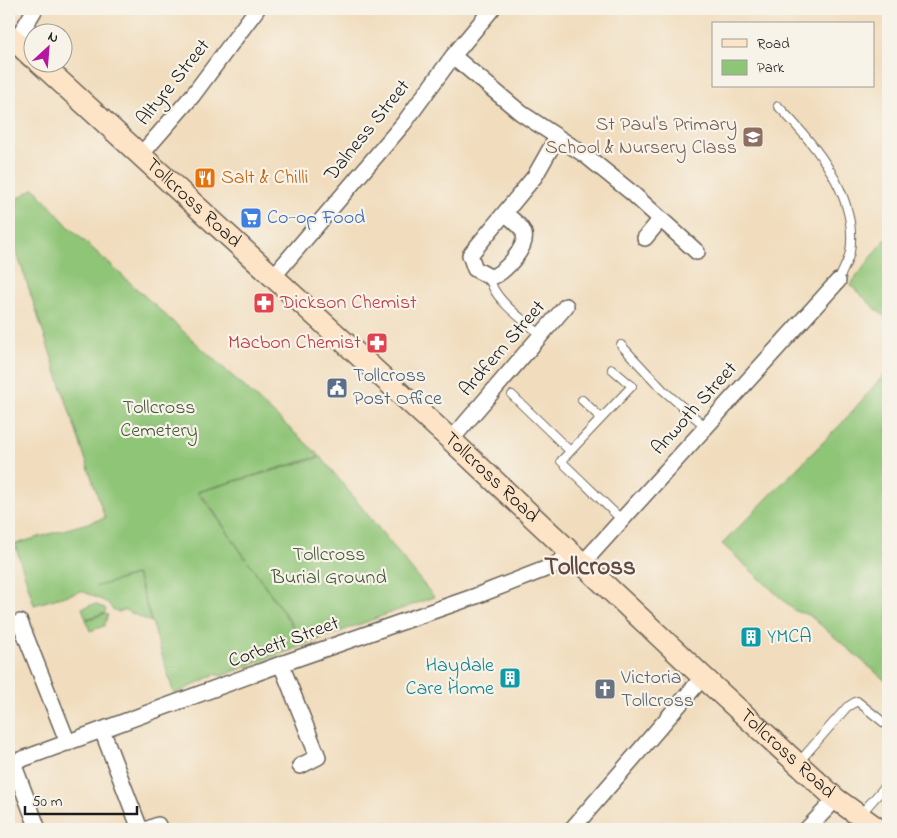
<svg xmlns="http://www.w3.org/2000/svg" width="897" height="838" font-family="'Indie Flower',sans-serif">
<rect width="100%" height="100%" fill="#f7f3e8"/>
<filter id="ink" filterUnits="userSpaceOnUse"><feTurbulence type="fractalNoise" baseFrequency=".02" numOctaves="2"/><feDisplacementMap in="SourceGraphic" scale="10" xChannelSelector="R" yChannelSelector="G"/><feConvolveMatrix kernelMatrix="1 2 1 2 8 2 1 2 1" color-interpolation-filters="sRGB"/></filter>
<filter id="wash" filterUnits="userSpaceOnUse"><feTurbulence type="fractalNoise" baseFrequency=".0096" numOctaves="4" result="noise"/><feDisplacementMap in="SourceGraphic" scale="20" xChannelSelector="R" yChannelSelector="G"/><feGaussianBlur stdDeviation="1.12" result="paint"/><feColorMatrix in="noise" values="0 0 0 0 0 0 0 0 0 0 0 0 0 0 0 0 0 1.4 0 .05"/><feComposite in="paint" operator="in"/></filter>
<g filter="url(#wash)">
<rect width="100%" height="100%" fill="#f1ddbe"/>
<path fill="#8fc577" stroke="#56704a" d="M34 188 69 227 320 456 197 492 208 505 246 559 209 504 198 492 321 457 434 597 306 644 248 561 305 645 221 676 215 674C203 681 190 687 174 694L137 574 95 587 137 575 151 622 125 610 119 612 112 609 108 603 82 591 34 605 15 544 105 518 9 229V204Z
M888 236V320L850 285Z
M888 370V683L809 615 795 611 722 544 842 423Z
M95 604 106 609 105 613 86 619 82 608Z
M104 614 108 615 104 626 90 631 86 620Z"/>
</g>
<g filter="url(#ink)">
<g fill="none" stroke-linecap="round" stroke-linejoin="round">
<g stroke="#676055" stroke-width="10">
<path id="lane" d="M778 106C814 143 859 196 850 252 848 262 842 272 838 281
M490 277C491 298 525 321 541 335
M621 345 663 390 706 427
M612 369 632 386 561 461 622 520
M512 395 570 451
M582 400 601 418
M799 762 847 707 857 701 888 726
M860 815 888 783"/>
</g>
<g stroke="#676055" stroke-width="18">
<path id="street" d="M16 41 35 9
M453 56 521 113 585 155 632 193 697 252
M139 157 193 95 257 9
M505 213C511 219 522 226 524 234 528 247 502 276 490 277L475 269 470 255 535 176 557 137
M645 238 660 220
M273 277 404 123 453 56 492 9
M451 440 566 306
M582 564 838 281
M20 622 68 743
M281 664 318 757 300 766
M102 730 140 829
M13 763 38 829
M9 764 281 664 476 596 553 566 571 554
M148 829 158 825
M572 829 703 677
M807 829 836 799"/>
</g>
<g stroke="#676055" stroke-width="24">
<g id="secondary">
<path d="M9 35 32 57"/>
<path id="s1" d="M39 62 451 440 703 677 836 799 878 829"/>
</g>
</g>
<use href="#lane" stroke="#fff" stroke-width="8"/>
<use href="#street" stroke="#fff" stroke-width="15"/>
<use href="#secondary" stroke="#fee4c6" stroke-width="21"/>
</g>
</g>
<defs>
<g id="school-square" transform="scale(1.125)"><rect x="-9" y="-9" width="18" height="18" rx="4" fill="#8d6e63" stroke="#f7f3e8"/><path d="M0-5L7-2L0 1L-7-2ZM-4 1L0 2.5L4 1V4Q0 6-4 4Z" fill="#fff"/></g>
<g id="restaurant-square" transform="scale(1.125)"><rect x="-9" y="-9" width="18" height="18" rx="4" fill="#e8710a" stroke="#f7f3e8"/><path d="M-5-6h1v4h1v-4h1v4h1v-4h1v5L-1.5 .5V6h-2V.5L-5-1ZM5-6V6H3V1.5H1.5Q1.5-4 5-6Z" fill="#fff"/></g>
<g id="supermarket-square" transform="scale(1.125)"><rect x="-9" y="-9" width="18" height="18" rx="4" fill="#3f7fe0" stroke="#f7f3e8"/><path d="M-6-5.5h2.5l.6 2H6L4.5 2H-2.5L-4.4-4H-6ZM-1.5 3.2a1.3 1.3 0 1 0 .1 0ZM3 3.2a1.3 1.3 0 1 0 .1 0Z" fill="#fff"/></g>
<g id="pharmacy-square" transform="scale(1.125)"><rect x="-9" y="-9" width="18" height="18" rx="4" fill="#e0444e" stroke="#f7f3e8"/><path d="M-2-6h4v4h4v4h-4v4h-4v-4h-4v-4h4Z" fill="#fff"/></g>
<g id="civic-square" transform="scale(1.125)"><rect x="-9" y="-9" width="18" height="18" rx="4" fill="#5c6f8a" stroke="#f7f3e8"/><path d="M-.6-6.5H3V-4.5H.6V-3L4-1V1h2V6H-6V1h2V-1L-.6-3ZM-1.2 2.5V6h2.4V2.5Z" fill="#fff"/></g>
<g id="building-square" transform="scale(1.125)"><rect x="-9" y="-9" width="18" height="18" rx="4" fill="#0f9aa8" stroke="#f7f3e8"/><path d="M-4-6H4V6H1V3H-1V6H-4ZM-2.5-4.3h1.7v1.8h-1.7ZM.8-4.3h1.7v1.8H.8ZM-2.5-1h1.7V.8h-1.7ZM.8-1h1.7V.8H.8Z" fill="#fff"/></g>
<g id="church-square" transform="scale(1.125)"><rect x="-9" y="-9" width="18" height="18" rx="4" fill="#6b7280" stroke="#f7f3e8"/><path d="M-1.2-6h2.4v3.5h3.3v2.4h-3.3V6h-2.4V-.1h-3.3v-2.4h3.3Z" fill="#fff"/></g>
</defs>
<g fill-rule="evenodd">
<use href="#school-square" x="753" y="137"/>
<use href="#restaurant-square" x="205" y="178"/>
<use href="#supermarket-square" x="251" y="218"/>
<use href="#pharmacy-square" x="264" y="303"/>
<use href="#pharmacy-square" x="377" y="343"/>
<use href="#civic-square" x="337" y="388"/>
<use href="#building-square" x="751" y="637"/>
<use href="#building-square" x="510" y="678"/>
<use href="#church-square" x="605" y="689"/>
</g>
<g text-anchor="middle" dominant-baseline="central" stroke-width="4.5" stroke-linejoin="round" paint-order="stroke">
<g font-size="20" fill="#1c1c1c" stroke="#f7f3e8">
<text transform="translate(174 83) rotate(-51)">Altyre Street</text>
<text transform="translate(368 131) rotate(-51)">Dalness Street</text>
<text stroke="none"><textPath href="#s1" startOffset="209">Tollcross Road</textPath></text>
<text transform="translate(503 349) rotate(-49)">Ardfern Street</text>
<text transform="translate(695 409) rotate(-48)">Anwoth Street</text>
<text stroke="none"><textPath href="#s1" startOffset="614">Tollcross Road</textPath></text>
<text transform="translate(284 643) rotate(-20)">Corbett Street</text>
<text stroke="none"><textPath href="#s1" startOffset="1019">Tollcross Road</textPath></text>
</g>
<g font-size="20" fill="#785e54" stroke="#f7f3e8" text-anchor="end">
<text x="737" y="125">St Paul's Primary<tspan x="737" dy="23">School &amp; Nursery Class</tspan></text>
</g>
<g font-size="20" fill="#c56008" stroke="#f7f3e8" text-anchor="start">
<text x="221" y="178">Salt &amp; Chilli</text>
</g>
<g font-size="20" fill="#366cbe" stroke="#f7f3e8" text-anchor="start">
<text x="267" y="218">Co-op Food</text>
</g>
<g font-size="20" fill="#be3a42" stroke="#f7f3e8" text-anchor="start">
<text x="280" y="303">Dickson Chemist</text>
<text x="361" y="343" text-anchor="end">Macbon Chemist</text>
</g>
<g font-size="20" fill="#4e5e75" stroke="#f7f3e8" text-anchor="start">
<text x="353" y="376">Tollcross<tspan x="353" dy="23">Post Office</tspan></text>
</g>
<g font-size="20" fill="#44573c" stroke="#f7f3e8">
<text x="159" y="408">Tollcross<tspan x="159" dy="23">Cemetery</tspan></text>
<text x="329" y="555">Tollcross<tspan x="329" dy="23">Burial Ground</tspan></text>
</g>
<g font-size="20" fill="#0d838f" stroke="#f7f3e8" text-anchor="start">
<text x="767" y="637">YMCA</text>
<text x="494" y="666" text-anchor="end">Haydale<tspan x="494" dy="23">Care Home</tspan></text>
</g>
<g font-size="20" fill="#5b616d" stroke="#f7f3e8" text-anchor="start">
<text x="621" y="678">Victoria<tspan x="621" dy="23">Tollcross</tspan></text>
</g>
<g font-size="25" font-weight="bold" fill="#624841" stroke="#f7f3e8">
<text x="590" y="568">Tollcross</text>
</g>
</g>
<rect width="897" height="838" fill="none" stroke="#f7f3e8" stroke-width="30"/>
<rect x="712" y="22" width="162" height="65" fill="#f7f3e8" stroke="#9f9d96"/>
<rect x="722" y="39" width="25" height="8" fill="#fee4c6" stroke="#9f9d96"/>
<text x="757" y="48" font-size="15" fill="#1c1c1c">Road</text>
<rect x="722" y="60" width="25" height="15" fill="#8fc577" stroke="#9f9d96"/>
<text x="757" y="72" font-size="15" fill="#1c1c1c">Park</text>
<g transform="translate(48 48) rotate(26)"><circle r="24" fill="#f7f3e8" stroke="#9f9d96"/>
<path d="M0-4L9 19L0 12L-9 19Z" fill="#b5179e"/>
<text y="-8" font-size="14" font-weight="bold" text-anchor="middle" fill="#1c1c1c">N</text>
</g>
<path d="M25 806v8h112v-8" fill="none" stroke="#1c1c1c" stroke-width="2.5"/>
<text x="32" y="806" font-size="15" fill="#1c1c1c" stroke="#f7f3e8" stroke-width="4" paint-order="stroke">50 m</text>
</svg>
